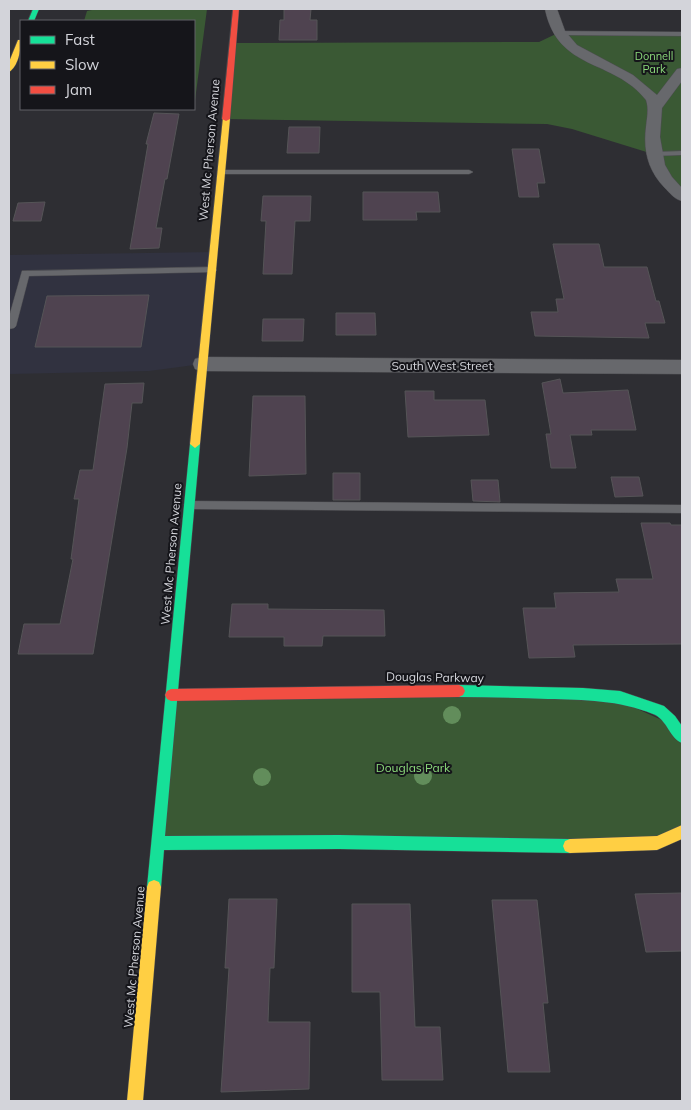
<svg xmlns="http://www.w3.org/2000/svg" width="691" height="1110" font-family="Mulish,sans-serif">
<rect width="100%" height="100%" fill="#2e2e33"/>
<path fill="#313240" d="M214 252 202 364 149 371 9 374V255Z"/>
<path fill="#3a5934" d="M97 9H207L194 108V21H84L87 11Z
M558 33 682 34V196L670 185 653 154 572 129 547 124 226 119 233 43 539 42Z
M171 695H607L677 727 682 737V832L670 839 158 843Z"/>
<path fill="#4f4350" stroke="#555457" d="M284 9H311L310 20H317V40H279L280 20H284Z
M154 113 179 114 167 179H165L156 228H162L159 248 130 249 148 144H146Z
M289 127H320L319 153H287Z
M512 149H539L545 183H537L539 197H519Z
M363 192H438L440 212H416L417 220H363Z
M263 196H311L310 221H295L292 274H263L266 221H261Z
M45 202 41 221H13L18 203Z
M553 244H599L604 267H647L656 301H659L665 323H645L649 338 535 336 531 312H558L556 299H564Z
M149 295 141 347H35L47 296Z
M336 313H375L376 335H336Z
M263 319H304L303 341H262Z
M560 379 563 393 628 390 636 430H591L592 435H570L576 468H551L546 434H551L542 383Z
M144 383 142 403H132L127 448 93 654H18L24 624H60L73 559H71L79 499H74L80 470H93L105 384Z
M405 391H434V400H485L489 435 408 437Z
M253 396H305L306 474 249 476Z
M333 473H360V500H333Z
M611 477H639L643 496 615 497Z
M471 480H498L500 502 473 501Z
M641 523H670L671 525H682V644L573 645 575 657 529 658 523 608H556L554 593 619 592 616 579H653Z
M232 604H268V609L384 610 385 636H323L322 646H284V637H229Z
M682 893V951L646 952 635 894Z
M229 899H277L274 968H270L268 1022H310L309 1089 221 1092 229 968H225Z
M492 900H537L548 1003H543L550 1072H508Z
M352 904H410L415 1027H440L443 1080H382L380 992H352Z"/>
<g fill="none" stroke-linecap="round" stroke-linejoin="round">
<g stroke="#4c4c50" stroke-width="1">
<path id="lane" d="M555 31 682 32V36L558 35H555Z
M682 151V155L654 156 650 154 654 152Z
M219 170H469L473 172 469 174H222L218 172Z
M212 267 217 270 215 272 29 276 16 326 14 328 9 329V317L22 271Z
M189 501 682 505V513L189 509 184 505Z"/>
</g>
<g stroke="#4c4c50" stroke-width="1">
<path id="street" d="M545 9H557L565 31 577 45 633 75 657 95 677 69 682 68V81L662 108 660 137 665 165 672 177 682 188V201C674 199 670 193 664 187 648 170 643 150 646 127 647 117 649 109 646 100 613 58 558 72 545 9Z
M202 357 682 360V374L202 371 195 369 193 364 195 359Z"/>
</g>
<g stroke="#4c4c50" stroke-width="1">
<path id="fast" d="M33 9H39L34 21H28Z
M195 440 200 444 165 836 339 835 570 839 575 841 577 846 575 851 570 853 339 849 164 850 161 887 159 892 154 894 149 892 147 887 190 444Z
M459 685 583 688 620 691 664 706 675 716 682 726V743C670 739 667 719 653 714 619 700 584 700 548 699 518 698 489 697 459 697L455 695 453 691 455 687Z"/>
</g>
<g stroke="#4c4c50" stroke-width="1">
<path id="slow" d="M18 40H21C21 50 18 67 9 72V62Z
M223 117 230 119 200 444 195 448 190 444Z
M682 825V839L657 850 570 853 565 851 563 846 565 841 570 839 657 836Z
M154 880 159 882 161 887 143 1101H127L147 887 149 882Z"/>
</g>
<g stroke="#4c4c50" stroke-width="1">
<path id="jam" d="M233 9H239L230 119 226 121 222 119Z
M459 685 463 687 465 691 463 695 459 697 171 701 167 699 165 695 167 691 171 689Z"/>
</g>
<use href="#lane" fill="#67686c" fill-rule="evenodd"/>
<use href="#street" fill="#67686c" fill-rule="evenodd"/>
<use href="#fast" fill="#16e098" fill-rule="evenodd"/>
<use href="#slow" fill="#ffcf43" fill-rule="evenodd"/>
<use href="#jam" fill="#f24e42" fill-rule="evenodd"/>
</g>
<g fill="#628d5b">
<circle cx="452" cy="715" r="9"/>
<circle cx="423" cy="776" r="9"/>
<circle cx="262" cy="777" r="9"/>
</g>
<g text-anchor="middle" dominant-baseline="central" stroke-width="4" stroke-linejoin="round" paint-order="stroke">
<g font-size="11" fill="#8cdb7b" stroke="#15151a">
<text x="654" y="56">Donnell<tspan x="654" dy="13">Park</tspan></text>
</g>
<g font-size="12" fill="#d3d4da" stroke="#15151a">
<text transform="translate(209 150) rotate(-85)">West Mc Pherson Avenue</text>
<text x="442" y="365">South West Street</text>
<text transform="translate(171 554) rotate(-85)">West Mc Pherson Avenue</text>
<text transform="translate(435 677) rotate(1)">Douglas Parkway</text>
<text transform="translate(134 957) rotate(-85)">West Mc Pherson Avenue</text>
</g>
<g font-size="12" fill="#8cdb7b" stroke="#15151a">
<text x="413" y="767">Douglas Park</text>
</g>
</g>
<rect width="691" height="1110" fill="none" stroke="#d3d4da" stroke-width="20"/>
<rect x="20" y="20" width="175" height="90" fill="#15151a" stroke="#616167"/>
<rect x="30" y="36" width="25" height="8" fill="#16e098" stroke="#616167"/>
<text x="65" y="45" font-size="15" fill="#d3d4da">Fast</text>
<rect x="30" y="61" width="25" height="8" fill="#ffcf43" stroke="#616167"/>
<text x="65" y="70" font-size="15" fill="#d3d4da">Slow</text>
<rect x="30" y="86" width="25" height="8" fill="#f24e42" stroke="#616167"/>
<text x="65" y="95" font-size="15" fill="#d3d4da">Jam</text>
</svg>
